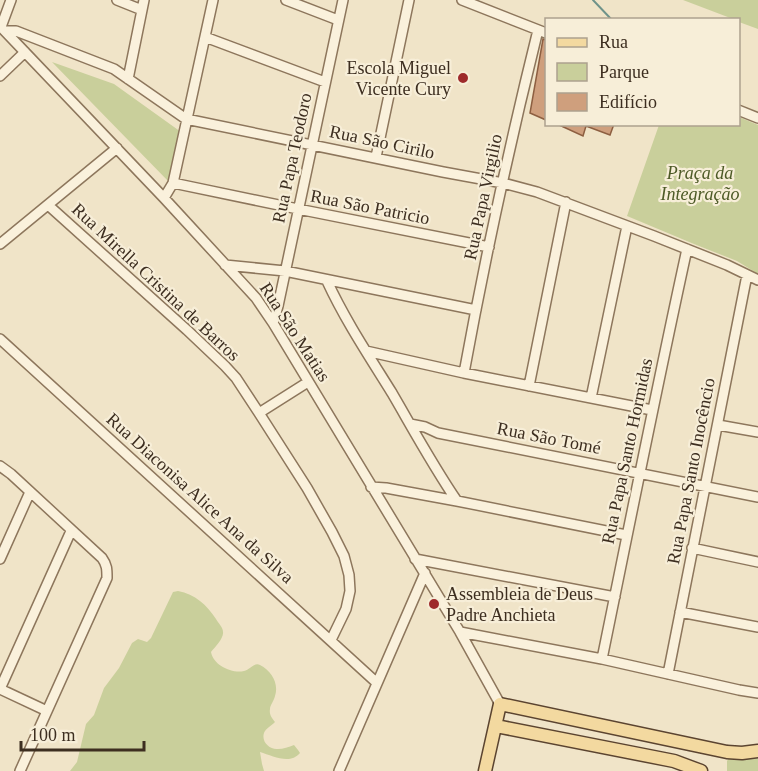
<svg xmlns="http://www.w3.org/2000/svg" width="758" height="771" font-family="Georgia,serif">
<rect width="100%" height="100%" fill="#f0e4c8"/>
<path fill="#c9cf9b" d="M683 0H758V29L739 22 738 20 733 19Z
M52 62 114 84 181 132 169 182Z
M739 117 758 125V274L737 261 694 244 627 216 659 125 738 124Z
M178 591C195 594 207 605 216 619 218 623 223 627 223 632 224 638 215 647 211 652 213 665 232 674 244 671 250 670 254 662 260 665 272 671 279 684 275 696 274 701 270 705 270 709 269 715 272 718 275 722 271 726 266 728 264 733 261 742 270 750 278 749 283 749 289 747 294 745L298 750 300 753C290 765 273 756 260 752L262 764 264 771H70L77 762 86 724 94 715 104 688 119 668 132 643 138 639 147 642 151 638 173 592Z
M758 753V771H727V761L732 754Z"/>
<g fill="none" stroke-linecap="round" stroke-linejoin="round">
<path stroke="#6f938a" stroke-width="2" d="M593 0 612 20"/>
</g>
<path fill="#cf9f7d" stroke="#8d5f41" stroke-width="1.5" d="M543 39 546 40V120L530 113Z
M557 124H614L610 135 586 126 583 136Z"/>
<g fill="none" stroke-linecap="round" stroke-linejoin="round">
<g stroke="#8d765c" stroke-width="12">
<path id="minor" d="M117 0 142 10
M286 0 338 20
M462 0 546 33
M0 26 164 198 256 298 273 323 460 632 500 704
M1 27 11 0
M5 31H16L114 69 186 119 443 172 503 183 537 192 654 236 727 265 758 280
M205 37 325 82
M0 76 25 52
M128 79 144 0
M738 110 758 118
M376 157 409 0
M173 183 298 209 489 247
M164 198 173 183 213 0
M48 205 187 330 225 366 236 378 259 413 307 488 332 532 344 556 349 575 350 591 346 609 331 640
M0 244 117 148
M225 265 285 271 476 310
M327 281C345 320 369 356 392 393 413 429 433 466 457 501
M273 323 278 306 343 0
M0 339 377 683
M366 351 464 373 652 410
M464 373C485 258 510 143 538 30
M529 386 566 202
M591 398 627 226
M259 413 308 382
M410 424 425 427 438 433 758 497
M718 425 758 432
M0 466 11 474 102 558C107 565 107 569 107 578L20 771
M371 487 386 488 457 501 626 535
M692 548 758 562
M0 559 30 492
M415 559 615 597
M680 612 758 627
M460 632 602 659 739 690 758 693
M602 659C630 522 657 386 687 249
M668 674 747 275
M0 689 71 531
M0 689 47 711
M339 771 425 573"/>
</g>
<g stroke="#5b4430" stroke-width="15">
<path id="major" d="M496 726 674 761 701 771
M485 771 500 704 727 752 742 753 758 751"/>
</g>
<use href="#minor" stroke="#faf1dc" stroke-width="9"/>
<use href="#major" stroke="#f3d9a0" stroke-width="12"/>
</g>
<g fill="#9e2a2b" stroke="#f7eed8" stroke-width="2">
<circle cx="463" cy="78" r="6"/>
<circle cx="434" cy="604" r="6"/>
</g>
<g text-anchor="middle" dominant-baseline="central" stroke-width="4.5" stroke-linejoin="round" paint-order="stroke">
<g font-size="18" fill="#3d2e20" stroke="#f7eed8" text-anchor="end">
<text x="451" y="68">Escola Miguel<tspan x="451" dy="21">Vicente Cury</tspan></text>
<text x="446" y="594" text-anchor="start">Assembleia de Deus<tspan x="446" dy="21">Padre Anchieta</tspan></text>
</g>
<g font-size="18" fill="#3d2e20" stroke="#f7eed8">
<text transform="translate(382 142) rotate(12)">Rua São Cirilo</text>
<text transform="translate(292 158) rotate(-78)">Rua Papa Teodoro</text>
<text transform="translate(483 197) rotate(-78)">Rua Papa Virgilio</text>
<text transform="translate(370 207) rotate(11)">Rua São Patricio</text>
<text transform="translate(156 282) rotate(43)">Rua Mirella Cristina de Barros</text>
<text transform="translate(295 332) rotate(57)">Rua São Matias</text>
<text transform="translate(549 438) rotate(11)">Rua São Tomé</text>
<text transform="translate(627 451) rotate(-78)">Rua Papa Santo Hormidas</text>
<text transform="translate(691 471) rotate(-79)">Rua Papa Santo Inocêncio</text>
<text transform="translate(200 498) rotate(42)">Rua Diaconisa Alice Ana da Silva</text>
</g>
<g font-size="18" font-style="italic" fill="#4d5a26" stroke="#f7eed8">
<text x="700" y="173">Praça da<tspan x="700" dy="21">Integração</tspan></text>
</g>
</g>
<rect x="545" y="18" width="195" height="108" fill="#f7eed8" stroke="#ada18e" stroke-width="1.5"/>
<rect x="557" y="38" width="30" height="9" fill="#f3d9a0" stroke="#ada18e" stroke-width="1.5"/>
<text x="599" y="48" font-size="18" fill="#3d2e20">Rua</text>
<rect x="557" y="63" width="30" height="18" fill="#c9cf9b" stroke="#ada18e" stroke-width="1.5"/>
<text x="599" y="78" font-size="18" fill="#3d2e20">Parque</text>
<rect x="557" y="93" width="30" height="18" fill="#cf9f7d" stroke="#ada18e" stroke-width="1.5"/>
<text x="599" y="108" font-size="18" fill="#3d2e20">Edifício</text>
<path d="M21 741v9h123v-9" fill="none" stroke="#3d2e20" stroke-width="3"/>
<text x="30" y="741" font-size="18" fill="#3d2e20" stroke="#f7eed8" stroke-width="4.5" paint-order="stroke">100 m</text>
</svg>
